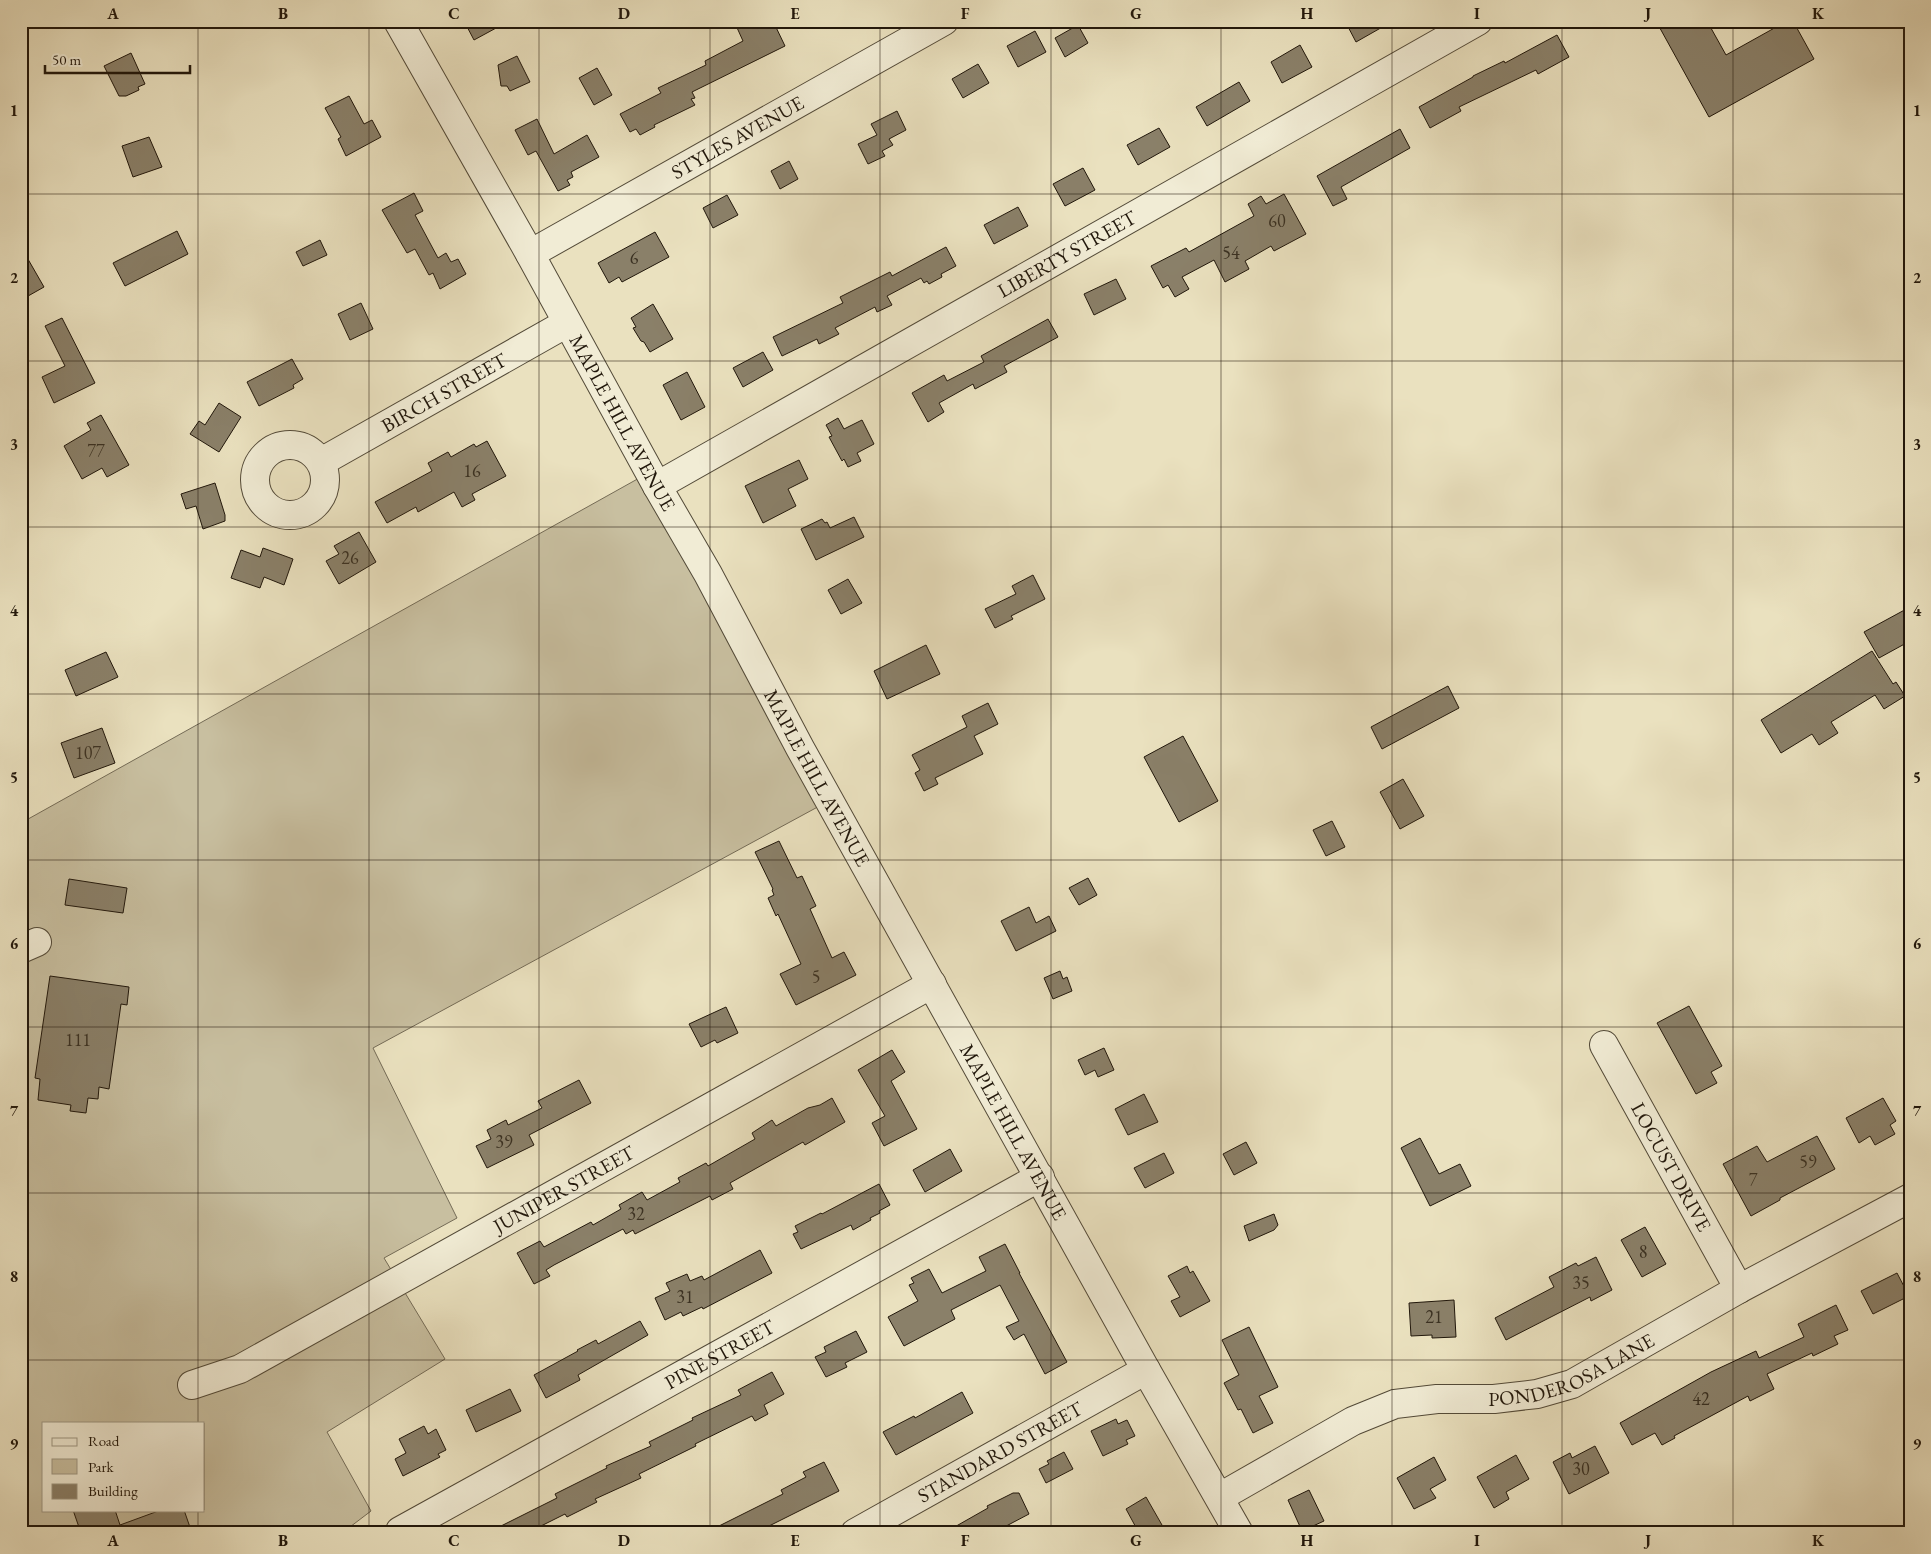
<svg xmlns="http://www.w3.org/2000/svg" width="1931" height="1554" viewBox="0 0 1931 1554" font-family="'EB Garamond',serif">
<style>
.green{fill:#c8bfa0;stroke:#746b56;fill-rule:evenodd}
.building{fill:#8a8069;stroke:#21170b}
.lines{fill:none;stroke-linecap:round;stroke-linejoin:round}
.minor-casing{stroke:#534a38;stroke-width:30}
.minor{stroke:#f1ecd5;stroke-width:28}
.grid{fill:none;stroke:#21170b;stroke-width:1;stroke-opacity:0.55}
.labels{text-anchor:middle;stroke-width:4;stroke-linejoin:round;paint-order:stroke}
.number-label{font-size:18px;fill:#3b3122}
.street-label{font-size:20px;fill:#21170b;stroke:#f1ecd5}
.neatline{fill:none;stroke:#21170b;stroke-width:2}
.grid-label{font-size:16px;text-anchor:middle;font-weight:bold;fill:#21170b}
</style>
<rect width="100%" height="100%" fill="#eae1bf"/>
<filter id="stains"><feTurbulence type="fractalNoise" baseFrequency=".004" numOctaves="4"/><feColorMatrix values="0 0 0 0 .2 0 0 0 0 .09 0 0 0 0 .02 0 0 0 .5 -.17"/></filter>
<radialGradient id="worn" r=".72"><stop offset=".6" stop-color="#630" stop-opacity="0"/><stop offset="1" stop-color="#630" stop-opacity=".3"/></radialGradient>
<path class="green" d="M650,472L825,803L373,1048L457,1218L384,1258L445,1359L327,1432L371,1511L342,1533H21V823ZM44,1423H204V1510H44Z"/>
<path class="building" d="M464,21H509L474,40Z
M734,21H773L785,46L692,92L695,98L691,99L695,105L654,125L655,127L640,135L636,129L630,132L620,114L661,93L658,88L706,65L705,61L743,41Z
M1345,21H1393L1356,42Z
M1656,21H1707L1726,55L1787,21H1793L1814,59L1709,117Z
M1078,25L1088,43L1065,57L1055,38Z
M1035,31L1046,52L1018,67L1007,46Z
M1557,35L1569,57L1538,74L1536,70L1459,107L1461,111L1430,128L1419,107L1473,77V76L1504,61L1505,63Z
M1300,45L1312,67L1282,83L1271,62Z
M131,53L145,84L138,87L139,90L126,96H119L104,66Z
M517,56L530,82L510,91L507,86H501L498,65Z
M978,64L989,83L963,98L952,79Z
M597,68L612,95L594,105L579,78Z
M1239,82L1250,101L1207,126L1196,107Z
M349,96L364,124L372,120L381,137L346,156L338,139L341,137L325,108Z
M897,111L906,130L889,139L893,145L882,151L885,156L868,164L858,144L877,135L871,124Z
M537,119L554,154L587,135L599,157L571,172L573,177L567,180L570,185L558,191L536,151L528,155L515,130Z
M1159,128L1170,147L1138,165L1127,145Z
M1400,129L1410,148L1341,187L1347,199L1333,206L1317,176Z
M149,137L162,167L133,177L122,146Z
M789,161L798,179L780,189L771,171Z
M1083,168L1095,190L1065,206L1053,184Z
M414,193L423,211L415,215L438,258L446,253L451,262L458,259L466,274L440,289L433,273L429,275L415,249L407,253L382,210Z
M1284,194L1306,234L1274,251L1271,246L1245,261L1249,269L1225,282L1214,260L1182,277L1189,289L1175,297L1168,285L1163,288L1151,266L1186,248L1189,252L1254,216L1248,204L1261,196L1266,204Z
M727,195L738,215L713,228L703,208Z
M1018,207L1028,226L994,244L984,225Z
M177,231L188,254L125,286L113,263Z
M655,232L669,257L622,282L619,277L609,283L598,263Z
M320,240L327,255L303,266L296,252Z
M21,247L44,287L21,300Z
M946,247L956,266L941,274L942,277L929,284L927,281L924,283L921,278L887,296L892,305L877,312L875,307L835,328L839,334L819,344L817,339L782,356L773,337L843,303L840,297L890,272L892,276Z
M1116,279L1126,299L1094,315L1084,294Z
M361,303L373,329L350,340L338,314Z
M653,304L673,339L650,352L644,342L641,341L633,328L636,327L631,318Z
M62,318L95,383L54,403L42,377L65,366L45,326Z
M1048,319L1058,337L1004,366L1007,372L975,389L973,384L939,403L944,412L928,422L912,393L944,375L947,381L984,362L981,356Z
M763,352L773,370L743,387L733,368Z
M292,359L303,379L293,385L294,388L259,406L247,382Z
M687,372L705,407L681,420L663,385Z
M219,403L241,417L219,452L190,434L199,421L205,425Z
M101,415L129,465L107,477L102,468L82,479L64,446L91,430L87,423Z
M838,418L844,429L862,420L874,444L857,453L861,461L848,467L844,459L842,461L829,437L832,436L826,425Z
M487,441L506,476L472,494L475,500L462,507L454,492L418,512L416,507L387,523L375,502L432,471L428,463L448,452L451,457L474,444L476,447Z
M799,460L808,479L788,489L796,506L763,523L745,486Z
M215,483L225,515V521L203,529L196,506L186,509L181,494Z
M854,517L864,537L816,560L801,529L822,519L825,523L827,522L830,528Z
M359,532L376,562L339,584L326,561L339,554L334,546Z
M263,548L293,559L284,585L264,577L260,588L231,578L241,550L260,557Z
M1033,575L1045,599L1011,616L1013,619L995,628L985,609L1016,594L1012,586Z
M848,579L862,603L841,614L828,590Z
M1910,607V641L1879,658L1864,632Z
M926,645L940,674L887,699L874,671Z
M1872,651L1893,684L1896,682L1905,696L1884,709L1875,695L1831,722L1838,733L1819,745L1812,734L1781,753L1761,720Z
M106,652L118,677L76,696L65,670Z
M1448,686L1459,708L1382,749L1371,727Z
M988,703L998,724L974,736L983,754L935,778L938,784L924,791L915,773L920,770L912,755L967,727L962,716Z
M102,728L115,763L74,778L61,743Z
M1183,736L1218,801L1179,822L1144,757Z
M1403,779L1424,816L1400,829L1380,792Z
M1332,821L1345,847L1326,856L1313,830Z
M779,841L797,878L802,876L816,906L810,909L832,958L844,952L856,975L796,1005L780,974L801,964L778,914L776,916L768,898L774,895L772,890L773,889L755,852Z
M1088,878L1097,895L1079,905L1069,888Z
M69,879L127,888L123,913L65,905Z
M1029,907L1036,923L1049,916L1056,931L1016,951L1001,921Z
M1060,971L1063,979L1067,977L1072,991L1053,999L1044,978Z
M50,976L129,987L127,1005L121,1004L109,1089L99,1087L98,1099L88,1098L86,1113L70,1111L71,1105L38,1100L40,1079L35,1078Z
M1689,1006L1722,1066L1711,1072L1717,1083L1696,1094L1657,1023Z
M726,1007L738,1033L717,1043L715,1040L701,1047L689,1024Z
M1104,1048L1114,1070L1098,1077L1095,1070L1085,1075L1078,1060Z
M892,1050L905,1072L891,1081L917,1129L884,1146L872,1123L885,1116L858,1070Z
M579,1080L591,1103L529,1135L534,1145L487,1168L476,1146L491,1139L487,1130L506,1120L508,1125L542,1108L538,1101Z
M1144,1094L1158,1122L1128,1135L1115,1109Z
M832,1098L845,1122L805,1145L803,1142L730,1183L733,1189L712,1200L710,1196L635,1234L633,1230L626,1234L623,1229L554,1265L546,1270L550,1276L534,1284L517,1253L540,1241L544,1247L591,1222L593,1225L621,1209L619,1205L642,1192L647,1200L680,1182L678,1178L706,1163L708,1166L755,1139L752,1133L772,1120L776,1126L808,1108L820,1105Z
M1883,1098L1896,1121L1890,1125L1895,1134L1875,1145L1870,1136L1859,1143L1846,1118Z
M1817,1136L1835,1169L1780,1198V1200L1751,1216L1723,1164L1757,1146L1767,1162Z
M1420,1138L1439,1174L1460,1164L1471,1186L1430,1206L1401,1148Z
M1246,1142L1257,1163L1234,1175L1223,1154Z
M950,1149L962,1171L925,1192L913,1170Z
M1164,1153L1174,1173L1145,1188L1134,1168Z
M879,1184L890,1205L879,1211L880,1213L870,1218L871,1220L853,1230L851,1225L801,1249L793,1234L798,1232L795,1226L821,1213L822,1214Z
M1274,1214L1278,1225L1274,1230L1249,1241L1244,1226Z
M1645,1227L1666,1264L1642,1277L1621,1240Z
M1005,1244L1020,1273H1019L1067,1362L1045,1374L1024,1334L1014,1340L1006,1327L1019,1321L1000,1285L951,1310L955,1319L904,1346L888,1317L918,1301L909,1285L914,1283L911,1278L929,1269L942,1293L986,1271L979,1257Z
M760,1250L772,1273L703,1309L702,1307L683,1316L681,1312L665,1320L655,1298L670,1291L666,1283L687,1274L690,1281L702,1276L704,1280Z
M1596,1257L1612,1290L1591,1301L1590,1297L1506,1340L1495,1318L1554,1287L1549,1277L1576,1263L1578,1266Z
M1187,1266L1190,1273L1193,1271L1210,1301L1180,1317L1171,1301L1180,1297L1168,1276Z
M1897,1273L1909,1296L1873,1314L1861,1291Z
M1454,1300L1456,1337L1432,1338V1335L1411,1336L1409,1303Z
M1836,1305L1848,1330L1834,1336L1838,1344L1813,1356L1812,1353L1767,1374L1774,1389L1750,1401L1748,1396L1674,1436L1675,1438L1662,1445L1655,1433L1632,1445L1620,1423L1711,1372L1756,1351L1759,1358L1804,1337L1798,1324Z
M640,1321L648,1335L578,1375L580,1380L546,1398L534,1375L578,1351L577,1350L596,1340L598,1344Z
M1249,1327L1278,1387L1259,1396L1273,1423L1253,1433L1241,1409L1238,1410L1224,1383L1239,1375L1222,1340Z
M856,1331L867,1352L845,1363L847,1367L826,1377L815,1357L826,1352L824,1347Z
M772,1372L784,1394L764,1405L768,1414L755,1421L752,1416L695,1444L696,1446L639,1474L641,1478L595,1499L597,1502L567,1517L565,1514L527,1533H487L557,1498L555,1494L607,1468L606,1466L651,1446L649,1442L693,1420L692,1418L741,1395L738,1390Z
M510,1389L521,1411L476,1432L466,1410Z
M962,1392L973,1413L896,1455L883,1432L914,1416L915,1418Z
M1116,1419L1118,1424L1127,1420L1135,1436L1126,1440L1128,1444L1103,1456L1091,1431Z
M424,1426L428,1434L436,1429L446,1450L438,1454L440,1457L403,1476L395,1459L406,1453L399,1439Z
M1595,1446L1609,1473L1569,1494L1553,1462L1570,1453L1572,1458Z
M1064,1452L1073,1469L1046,1483L1039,1469L1049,1464L1047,1461Z
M1516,1455L1529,1479L1506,1492L1509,1499L1494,1508L1477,1477Z
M1434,1457L1446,1480L1430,1489L1436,1498L1414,1509L1397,1478Z
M824,1462L839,1491L769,1526L770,1528L761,1533H705L783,1494L781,1490L806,1477L803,1472Z
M1309,1490L1324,1521L1302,1531L1288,1500Z
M1013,1493H1019L1029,1514L993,1533H944L988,1508L987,1506Z
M1146,1497L1162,1525L1148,1533H1139L1126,1509Z
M73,1510H115L120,1525L161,1510H184L192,1533H81Z"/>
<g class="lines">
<defs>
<g id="minor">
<path id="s1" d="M398,21L530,254L657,486L708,574L800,748L1146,1370L1239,1533"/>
<path id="s2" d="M530,254L944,21"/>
<circle cx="290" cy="480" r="35"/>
<path id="s3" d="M321,462L567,323"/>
<path id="s4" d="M657,486L1478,21"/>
<path d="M21,949L37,942"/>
<path id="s5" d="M1604,1045L1739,1289"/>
<path id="s6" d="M192,1385L240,1369L932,984"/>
<path id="s7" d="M1220,1497L1353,1421L1395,1404L1437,1399H1494L1537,1394L1572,1384L1739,1289L1910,1198"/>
<path id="s8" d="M400,1531L1040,1177"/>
<path id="s9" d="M855,1533L1146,1370"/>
</g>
</defs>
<use href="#minor" class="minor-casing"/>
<use href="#minor" class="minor"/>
</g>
<path class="grid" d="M198,21V1423M369,21V1533M539,21V1533M710,21V1533M880,21V1533M1051,21V1533M1221,21V1533M1392,21V1533M1562,21V1533M1733,21V1533M21,194H1910M21,361H1910M21,527H1910M21,694H1910M21,860H1910M21,1027H1910M21,1193H1910M21,1360H1910M198,1510V1533"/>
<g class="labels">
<g class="number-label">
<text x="1277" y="227">60</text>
<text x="1231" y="259">54</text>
<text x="634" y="264">6</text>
<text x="96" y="457">77</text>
<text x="472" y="477">16</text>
<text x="350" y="564">26</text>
<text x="88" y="759">107</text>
<text x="816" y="983">5</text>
<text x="78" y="1046">111</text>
<text x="504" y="1148">39</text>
<text x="1808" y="1168">59</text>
<text x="1753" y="1186">7</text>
<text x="636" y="1220">32</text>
<text x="1643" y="1258">8</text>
<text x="1581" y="1289">35</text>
<text x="685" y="1303">31</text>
<text x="1434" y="1323">21</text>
<text x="1701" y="1405">42</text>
<text x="1581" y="1475">30</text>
</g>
<g class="street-label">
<text dy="7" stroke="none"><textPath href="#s2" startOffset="238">STYLES AVENUE</textPath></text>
<text dy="7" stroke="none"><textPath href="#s4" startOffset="471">LIBERTY STREET</textPath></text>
<text dy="7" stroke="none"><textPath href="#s3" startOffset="141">BIRCH STREET</textPath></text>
<text dy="7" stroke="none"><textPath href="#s1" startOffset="460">MAPLE HILL AVENUE</textPath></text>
<text dy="7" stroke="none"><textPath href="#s1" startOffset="865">MAPLE HILL AVENUE</textPath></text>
<text dy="7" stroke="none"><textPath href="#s1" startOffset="1270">MAPLE HILL AVENUE</textPath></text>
<text dy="7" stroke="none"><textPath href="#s5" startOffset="139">LOCUST DRIVE</textPath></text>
<text dy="7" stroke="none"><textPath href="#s6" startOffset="421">JUNIPER STREET</textPath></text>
<text dy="7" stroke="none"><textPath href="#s8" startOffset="365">PINE STREET</textPath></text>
<text dy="7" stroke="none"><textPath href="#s7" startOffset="381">PONDEROSA LANE</textPath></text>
<text dy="7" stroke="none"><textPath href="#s9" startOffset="166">STANDARD STREET</textPath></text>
</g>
</g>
<rect width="1931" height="1554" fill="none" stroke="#eae1bf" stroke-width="55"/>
<rect x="42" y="1422" width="162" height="90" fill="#f1ecd5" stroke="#9e9784"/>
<rect x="52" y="1438" width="25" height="8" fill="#f1ecd5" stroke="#9e9784"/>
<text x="88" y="1446" font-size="15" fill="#21170b">Road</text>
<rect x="52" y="1459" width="25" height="15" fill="#c8bfa0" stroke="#9e9784"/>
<text x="88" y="1472" font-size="15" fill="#21170b">Park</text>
<rect x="52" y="1484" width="25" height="15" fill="#8a8069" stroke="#9e9784"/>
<text x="88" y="1496" font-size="15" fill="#21170b">Building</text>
<path d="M45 65v8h145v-8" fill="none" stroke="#21170b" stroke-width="2.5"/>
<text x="52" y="65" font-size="15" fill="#21170b" stroke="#f1ecd5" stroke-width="4" paint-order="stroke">50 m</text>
<rect x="28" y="28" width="1876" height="1498" class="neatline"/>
<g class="grid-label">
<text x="113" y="19">A</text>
<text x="283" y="19">B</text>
<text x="454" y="19">C</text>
<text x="624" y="19">D</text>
<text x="795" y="19">E</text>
<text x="965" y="19">F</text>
<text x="1136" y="19">G</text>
<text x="1307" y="19">H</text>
<text x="1477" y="19">I</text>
<text x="1648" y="19">J</text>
<text x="1818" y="19">K</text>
<text x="14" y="116">1</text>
<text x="1917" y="116">1</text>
<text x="14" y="283">2</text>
<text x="1917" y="283">2</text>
<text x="14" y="450">3</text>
<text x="1917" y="450">3</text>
<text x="14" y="616">4</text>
<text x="1917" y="616">4</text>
<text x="14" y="783">5</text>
<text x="1917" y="783">5</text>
<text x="14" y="949">6</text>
<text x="1917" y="949">6</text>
<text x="14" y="1116">7</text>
<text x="1917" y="1116">7</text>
<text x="14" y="1282">8</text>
<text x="1917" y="1282">8</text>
<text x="14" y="1449">9</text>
<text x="1917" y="1449">9</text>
<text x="113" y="1546">A</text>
<text x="283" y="1546">B</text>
<text x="454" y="1546">C</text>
<text x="624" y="1546">D</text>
<text x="795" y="1546">E</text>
<text x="965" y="1546">F</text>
<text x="1136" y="1546">G</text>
<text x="1307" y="1546">H</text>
<text x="1477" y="1546">I</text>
<text x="1648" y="1546">J</text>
<text x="1818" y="1546">K</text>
</g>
<rect width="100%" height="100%" filter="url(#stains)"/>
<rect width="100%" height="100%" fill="url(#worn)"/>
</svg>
